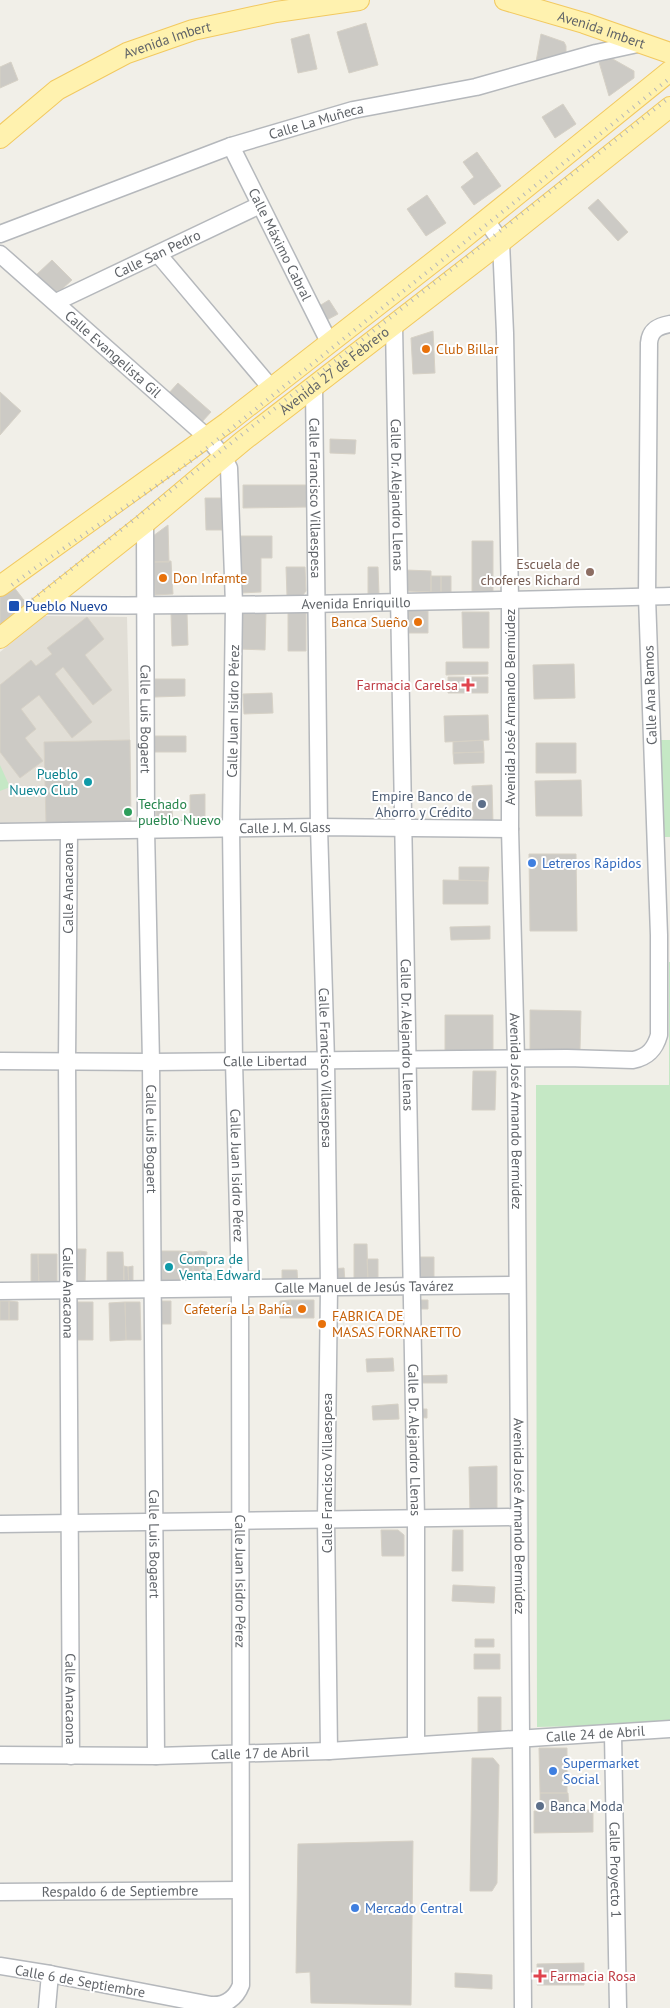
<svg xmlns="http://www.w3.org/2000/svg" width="670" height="2008" viewBox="0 0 670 2008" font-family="'PT Sans',sans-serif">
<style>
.education{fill:#e1ded6}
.green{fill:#c5e8c5}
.building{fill:#cccac5;stroke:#d6d1c6}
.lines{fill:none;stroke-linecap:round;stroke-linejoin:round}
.minor-casing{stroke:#b5b8bc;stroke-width:19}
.major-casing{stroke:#f2c960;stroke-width:22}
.minor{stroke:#fff;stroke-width:16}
.major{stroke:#fff2af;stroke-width:20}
.rail{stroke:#b6b7b8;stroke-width:4;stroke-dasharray:1 6;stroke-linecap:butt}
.food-dot{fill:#e8710a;stroke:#fff;stroke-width:2}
.education-dot{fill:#8d6e63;stroke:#fff;stroke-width:2}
.transit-dot{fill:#1a4fb4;stroke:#fff;stroke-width:2}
.health-dot{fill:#e0444e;stroke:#fff;stroke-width:2}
.culture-dot{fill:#0f9aa8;stroke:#fff;stroke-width:2}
.service-dot{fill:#5c6f8a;stroke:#fff;stroke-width:2}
.leisure-dot{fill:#2e9e5b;stroke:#fff;stroke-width:2}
.shop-dot{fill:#3f7fe0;stroke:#fff;stroke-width:2}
.labels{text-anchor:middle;stroke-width:4;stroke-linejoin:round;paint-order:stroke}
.street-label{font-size:14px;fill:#5f6368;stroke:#fff}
.food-label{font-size:14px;fill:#c56008;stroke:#fff;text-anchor:start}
.education-label{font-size:14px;fill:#785e54;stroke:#fff;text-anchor:end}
.transit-label{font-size:14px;fill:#164399;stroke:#fff;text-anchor:start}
.health-label{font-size:14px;fill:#be3a42;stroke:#fff;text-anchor:end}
.culture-label{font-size:14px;fill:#0d838f;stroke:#fff;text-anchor:end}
.service-label{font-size:14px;fill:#4e5e75;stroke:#fff;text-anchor:end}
.leisure-label{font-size:14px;fill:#27864d;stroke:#fff;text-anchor:start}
.shop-label{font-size:14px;fill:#366cbe;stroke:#fff;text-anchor:start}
</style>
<rect width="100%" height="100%" fill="#f1efe8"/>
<path class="education" d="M45,616L127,617L130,740L44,742L46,824L0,823V652Z"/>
<path class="green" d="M660,740H670V837H660Z
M0,765L10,787L0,791Z
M669,962H670V1724L537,1727L536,1085H669Z"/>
<path class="building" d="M366,23L378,65L349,73L337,32Z
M309,34L317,69L298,73L291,39Z
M541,34L564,42L566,46V56L536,62Z
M611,58L634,71V78L609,96L599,62Z
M11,62L18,80L0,88V67Z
M563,104L576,124L555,138L542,117Z
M477,152L501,186L474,205L461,187L474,177L463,162Z
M427,195L446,223L426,236L407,209Z
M598,199L628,232L618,241L588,208Z
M52,260L72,280L62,289L55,292L50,290L36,275Z
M329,300L338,314L325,321L316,308Z
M433,331L435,373L413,374L411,338Z
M178,383L211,412L201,423L168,394Z
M0,392L21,411L0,435Z
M330,439L356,440L355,454L330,453Z
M243,485H308V507L243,508Z
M205,498H222V530H206Z
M168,525L169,562H154L153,536Z
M239,536H272V558H261V592L240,593Z
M472,541H493V592L472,593Z
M171,561L173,594L155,595L154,562Z
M286,567H305L306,591L303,595L287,596Z
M368,567H378L379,594H368Z
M406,570L431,571V592L406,591Z
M431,576H441V592H431Z
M441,576H451V592H441Z
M10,582L30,608L0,631V589Z
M408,610L428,611V633H408Z
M245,611H266L265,650L239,649L240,616Z
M288,612L306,613V651H288Z
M462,612H489V648H463Z
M171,613H187L188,645L172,646Z
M87,617L104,639L85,655L112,690L93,705L63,667L55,674L92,722L72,738L39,695L21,709L36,729L25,738L43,761L20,778L0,752V685L31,660L36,666L52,654L47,648Z
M446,662H488V674L446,675Z
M574,664L575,698L534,699L533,665Z
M448,677H488V693H448Z
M154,679H185V696L154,697Z
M272,693L273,713L244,714L243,694Z
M488,715L489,740L445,742L444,716Z
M153,736H186V752H153Z
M130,740L131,822L46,824L44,742Z
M483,740L484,752L453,753V742Z
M536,743H576V773H536Z
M484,752V763L454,764L453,753Z
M581,780L582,816H536L535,781Z
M492,785L493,823H473L472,786Z
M205,794V821L190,822V795Z
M156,810H172L173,822L156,823Z
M529,854H576L577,931H530Z
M459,867H489L488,881L459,880Z
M443,880L488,881V904H443Z
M490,926V939L451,940L450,927Z
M530,1010L581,1011L580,1050L530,1049Z
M445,1015H493V1053H445Z
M473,1071H496L495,1110H472Z
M354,1244H367L368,1283H354Z
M77,1249H86L85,1285L77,1286Z
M157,1251H180V1287L158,1283Z
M180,1251L193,1252V1287H180Z
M200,1251L207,1252L206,1284H200Z
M200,1251V1284L193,1283V1252Z
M107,1252H123L124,1287H107Z
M31,1254H38L39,1288H31Z
M38,1254H57V1288H39Z
M415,1257H434V1281H416Z
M367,1259H378V1283H368Z
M124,1266L128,1267L129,1287H124Z
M133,1266V1287H129L128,1267Z
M344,1268L345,1282L331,1283L330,1269Z
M282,1270H297L298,1285H282Z
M241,1271H258V1285L241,1284Z
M290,1300H314V1318H290Z
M290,1300V1318H280V1301Z
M418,1300H428V1309H413Z
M0,1301H9V1320H0Z
M9,1301L18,1302V1320H9Z
M156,1301H171V1324H156Z
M72,1302H93V1340H72Z
M125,1302H140L141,1340H126Z
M125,1302L126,1340L110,1341L109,1303Z
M393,1358L394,1371L367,1372L366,1359Z
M447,1375V1383H415V1376Z
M398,1404L399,1419L373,1420L372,1406Z
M415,1409H427V1418L415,1417Z
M497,1466V1514H470L469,1467Z
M381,1530H398L404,1535V1556H382Z
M453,1530H463V1571H452Z
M453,1585L495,1587L494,1603L452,1601Z
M475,1639H494V1647H475Z
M474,1654H500V1669H474Z
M478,1697H501V1735L478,1734Z
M539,1748H567V1793H540Z
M472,1758H493L499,1765L497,1883L492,1891H470Z
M540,1793H568L569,1810L540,1811Z
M593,1810V1832L534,1833V1811Z
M413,1841L411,2005L311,2003L310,1972L296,1973L298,1844Z
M584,1963V1985H537V1964Z
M455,1973L492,1975V1989L455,1987Z"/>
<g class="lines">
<defs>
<g id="minor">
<path id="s1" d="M231,146L329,342"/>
<path id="s2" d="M486,220L501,242L505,333L510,600V829L516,1059L523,2008"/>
<path id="s3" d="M0,234L231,146L353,110L476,87L596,53L642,43"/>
<path id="s4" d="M0,254L208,438L224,458L229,468L234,604L231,828L234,1061L240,1288L241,1985C236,1998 225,2006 211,2005L50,1974L0,1966"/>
<path d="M158,254L271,388"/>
<path id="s5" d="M56,302L260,205"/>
<path id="s6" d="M394,325L416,1519V1744"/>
<path id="s7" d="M314,386L319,827L326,1061L329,1288L326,1520L329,1751"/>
<path id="s8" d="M145,523L146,829L151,1062L156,1756"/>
<path id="s9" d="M42,605C252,607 461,601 670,596"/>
<path id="s10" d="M69,831L67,1060L71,1756"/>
<path id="s11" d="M0,832L319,827L510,829"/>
<path id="s12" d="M0,1061L151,1062L567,1058L633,1060C648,1057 655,1049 659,1035V935L647,597L649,343C650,330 658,326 670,324"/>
<path id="s13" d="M0,1291L517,1285"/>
<path d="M0,1524L518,1517"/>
<path id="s14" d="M613,1734L618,2008"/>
<path id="s15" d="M0,1755L156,1756L329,1751L670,1729"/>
<path id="s16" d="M0,1892L240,1890"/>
<path d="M47,2008L50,1974"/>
</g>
<g id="major">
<path id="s17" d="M505,0L584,23L670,53"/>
<path id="s18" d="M0,138L57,90L127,53L193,30L276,12L359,0"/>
<path d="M0,586L228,422L455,245L670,71"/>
<path id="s19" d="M0,638L145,523L243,441L501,242L670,107"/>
</g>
</defs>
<use href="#minor" class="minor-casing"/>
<use href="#major" class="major-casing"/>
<use href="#minor" class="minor"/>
<use href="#major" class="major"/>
<path class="rail" d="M12,585C71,541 133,504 192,460L670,78
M27,604L670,97"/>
</g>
<g class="food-dot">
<circle cx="426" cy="349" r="5"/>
<circle cx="163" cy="578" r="5"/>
<circle cx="418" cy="622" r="5"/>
<circle cx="302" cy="1309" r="5"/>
<circle cx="322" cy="1324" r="5"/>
</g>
<circle class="education-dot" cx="590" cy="572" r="5"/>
<rect class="transit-dot" x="8" y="600" width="12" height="12" rx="2.5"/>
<g class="health-dot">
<path d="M465.5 677.5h5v5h5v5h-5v5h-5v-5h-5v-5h5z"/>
<path d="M537.5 1968.5h5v5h5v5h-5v5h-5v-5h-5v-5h5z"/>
</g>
<g class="culture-dot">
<circle cx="88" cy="782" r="5"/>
<circle cx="169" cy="1267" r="5"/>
</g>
<g class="service-dot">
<circle cx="482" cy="804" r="5"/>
<circle cx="540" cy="1806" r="5"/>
</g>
<circle class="leisure-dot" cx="128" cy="812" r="5"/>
<g class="shop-dot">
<circle cx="532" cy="863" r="5"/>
<circle cx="553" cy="1771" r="5"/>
<circle cx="355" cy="1908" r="5"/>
</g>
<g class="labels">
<g class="street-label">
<text dy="5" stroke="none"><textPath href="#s17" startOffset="101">Avenida Imbert</textPath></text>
<text dy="5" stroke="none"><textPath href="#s18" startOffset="196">Avenida Imbert</textPath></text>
<text dy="5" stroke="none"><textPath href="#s3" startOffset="336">Calle La Muñeca</textPath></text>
<text dy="5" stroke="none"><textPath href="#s1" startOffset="110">Calle Máximo Cabral</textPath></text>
<text dy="5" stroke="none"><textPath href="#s5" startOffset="112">Calle San Pedro</textPath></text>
<text dy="5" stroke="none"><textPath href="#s4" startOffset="151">Calle Evangelista Gil</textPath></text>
<text dy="5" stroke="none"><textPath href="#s19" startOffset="428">Avenida 27 de Febrero</textPath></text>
<text dy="5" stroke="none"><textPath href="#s6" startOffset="170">Calle Dr. Alejandro Llenas</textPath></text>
<text dy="5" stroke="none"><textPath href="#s7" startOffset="112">Calle Francisco Villaespesa</textPath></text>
<text dy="5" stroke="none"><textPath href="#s9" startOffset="314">Avenida Enriquillo</textPath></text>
<text transform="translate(650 695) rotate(-92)" y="5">Calle Ana Ramos</text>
<text transform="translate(510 707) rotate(-90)" y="5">Avenida José Armando Bermúdez</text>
<text transform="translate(233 711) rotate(-89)" y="5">Calle Juan Isidro Pérez</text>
<text dy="5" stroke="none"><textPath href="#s8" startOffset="196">Calle Luis Bogaert</textPath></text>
<text dy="5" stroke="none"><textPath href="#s11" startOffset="285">Calle J. M. Glass</textPath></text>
<text transform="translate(68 888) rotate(-90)" y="5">Calle Anacaona</text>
<text dy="5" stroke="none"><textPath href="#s6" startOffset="710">Calle Dr. Alejandro Llenas</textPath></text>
<text dy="5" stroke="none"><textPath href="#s12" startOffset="265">Calle Libertad</textPath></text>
<text dy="5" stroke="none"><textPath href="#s7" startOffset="682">Calle Francisco Villaespesa</textPath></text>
<text dy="5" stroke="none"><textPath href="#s2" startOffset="896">Avenida José Armando Bermúdez</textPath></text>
<text dy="5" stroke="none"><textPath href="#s8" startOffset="616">Calle Luis Bogaert</textPath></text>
<text dy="5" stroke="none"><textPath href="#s4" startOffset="1022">Calle Juan Isidro Pérez</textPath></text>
<text dy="5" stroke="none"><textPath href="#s13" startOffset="364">Calle Manuel de Jesús Tavárez</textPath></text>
<text dy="5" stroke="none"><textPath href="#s10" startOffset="462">Calle Anacaona</textPath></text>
<text dy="5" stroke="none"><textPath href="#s6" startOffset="1115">Calle Dr. Alejandro Llenas</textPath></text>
<text transform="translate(327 1473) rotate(-90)" y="5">Calle Francisco Villaespesa</text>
<text dy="5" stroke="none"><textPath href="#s2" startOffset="1301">Avenida José Armando Bermúdez</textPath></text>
<text dy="5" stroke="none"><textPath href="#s8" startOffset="1021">Calle Luis Bogaert</textPath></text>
<text dy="5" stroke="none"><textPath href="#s4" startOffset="1428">Calle Juan Isidro Pérez</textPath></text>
<text dy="5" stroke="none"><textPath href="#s10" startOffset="868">Calle Anacaona</textPath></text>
<text dy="5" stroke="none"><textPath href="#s15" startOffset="596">Calle 24 de Abril</textPath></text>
<text dy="5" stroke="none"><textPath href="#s15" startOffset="260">Calle 17 de Abril</textPath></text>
<text dy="5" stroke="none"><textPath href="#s14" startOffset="136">Calle Proyecto 1</textPath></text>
<text dy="5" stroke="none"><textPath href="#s16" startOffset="120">Respaldo 6 de Septiembre</textPath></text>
<text transform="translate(80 1981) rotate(10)" y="5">Calle 6 de Septiembre</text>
</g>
<g class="food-label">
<text x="436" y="354">Club Billar</text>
<text x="173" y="583">Don Infamte</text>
<text x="408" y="627" text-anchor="end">Banca Sueño</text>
<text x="292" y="1314" text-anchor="end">Cafetería La Bahía</text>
<text x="332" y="1321">FABRICA DE<tspan x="332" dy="16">MASAS FORNARETTO</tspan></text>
</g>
<g class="education-label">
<text x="580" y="569">Escuela de<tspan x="580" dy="16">choferes Richard</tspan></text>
</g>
<g class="transit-label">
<text x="25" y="611">Pueblo Nuevo</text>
</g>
<g class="health-label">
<text x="458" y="690">Farmacia Carelsa</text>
<text x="550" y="1981" text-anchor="start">Farmacia Rosa</text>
</g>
<g class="culture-label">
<text x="78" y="779">Pueblo<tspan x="78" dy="16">Nuevo Club</tspan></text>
<text x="179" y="1264" text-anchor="start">Compra de<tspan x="179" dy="16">Venta Edward</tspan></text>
</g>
<g class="service-label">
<text x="472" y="801">Empire Banco de<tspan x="472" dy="16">Ahorro y Crédito</tspan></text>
<text x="550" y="1811" text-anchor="start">Banca Moda</text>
</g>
<g class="leisure-label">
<text x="138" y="809">Techado<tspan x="138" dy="16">pueblo Nuevo</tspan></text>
</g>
<g class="shop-label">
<text x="542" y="868">Letreros Rápidos</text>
<text x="563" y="1768">Supermarket<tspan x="563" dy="16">Social</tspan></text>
<text x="365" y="1913">Mercado Central</text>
</g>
</g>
</svg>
